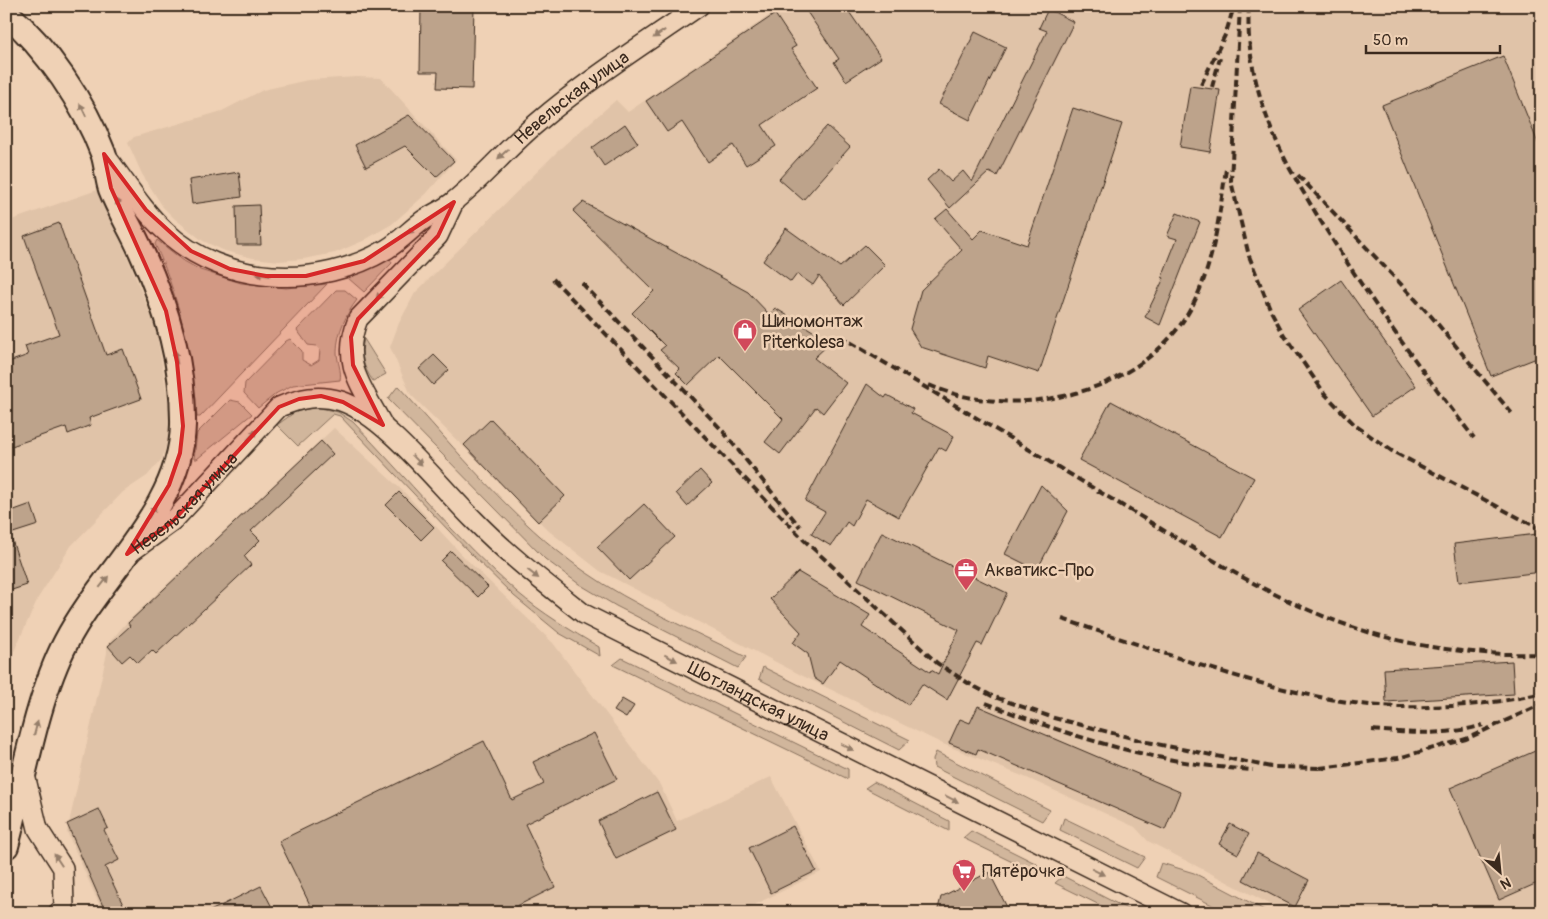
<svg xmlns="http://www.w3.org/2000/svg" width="1548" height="919" viewBox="0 0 1548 919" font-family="Pangolin,sans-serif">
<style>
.built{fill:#e0c3a8}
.green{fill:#d1b69c;stroke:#86705d}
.building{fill:#bda38b;stroke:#3b2a1e}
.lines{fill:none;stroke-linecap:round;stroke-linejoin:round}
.minor-casing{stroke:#3b2a1e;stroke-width:22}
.major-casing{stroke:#3b2a1e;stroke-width:28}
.minor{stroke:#efd1b5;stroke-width:19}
.major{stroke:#efd1b5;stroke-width:24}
.rail{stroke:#3b2a1e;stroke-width:4;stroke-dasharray:8 4;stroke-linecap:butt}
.oneway{fill:#957e6a}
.marked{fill:#d62828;fill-opacity:0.2;stroke:#d62828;stroke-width:4;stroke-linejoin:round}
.labels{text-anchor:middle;stroke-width:5;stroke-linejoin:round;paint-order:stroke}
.street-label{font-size:18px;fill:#3b2a1e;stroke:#efd1b5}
.poi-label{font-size:18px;fill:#3b2a1e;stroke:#efd1b5;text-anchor:start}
</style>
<rect width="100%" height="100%" fill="#efd1b5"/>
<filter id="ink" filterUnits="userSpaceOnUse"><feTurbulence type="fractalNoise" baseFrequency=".02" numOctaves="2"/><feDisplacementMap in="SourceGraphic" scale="10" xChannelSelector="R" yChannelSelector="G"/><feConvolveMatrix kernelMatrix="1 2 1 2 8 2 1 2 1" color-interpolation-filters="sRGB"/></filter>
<g filter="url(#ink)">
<path class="built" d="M783,6H1542V913H1287L1148,841L1135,827L1027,778L943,744L803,676L600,571L549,531L411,395L390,347L399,323L415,293L563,146L616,100L628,112Z
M357,77L381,78L456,160L426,194L392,224L363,241L335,253L303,259L279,261L253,258L225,251L203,241L175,219L163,207L142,174L128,143L134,137L222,111L263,90L308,80Z
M100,189L156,328L171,418L167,443L162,459L147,476L123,492L71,546L38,598L6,669V222Z
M334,428L405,493L465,558L553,643L660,785L677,821L771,777L821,872L738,913H103L67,832L107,653V645L127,622Z"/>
<path class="green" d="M157,240L184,261L200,270L241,283L286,288L327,284L200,417H197C192,356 180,299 155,244Z
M390,259L392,263L364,292L348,278Z
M336,290H345L357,300C346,314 337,333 337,352C337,361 342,371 340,380L293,385L277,393L258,408L244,393L245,383L286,341L290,339L302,351V360L311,365L319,360L320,350L316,346L308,345L297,330Z
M364,339L386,374L373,381C363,367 360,355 364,339Z
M398,386C457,450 513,521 584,571C634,606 692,630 746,657L738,668L616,606L579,584L545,559L388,399Z
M230,400L240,402L252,414L197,459H194L197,433Z
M316,407L338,412L353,422C407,478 457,540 517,592C542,613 570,630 599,647L600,656L559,633L514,596L468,551L340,416L333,414L298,446L277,425L295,412Z
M622,658L848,769V779L613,665Z
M763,667L910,740L899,750L759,679Z
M936,752L1050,810L1042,821L934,767L933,759Z
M874,782L949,821V831L865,788Z
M1064,818L1145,857L1137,868L1060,830Z
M971,831L1037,864L1039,875L963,838Z
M1161,863L1194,873L1270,913H1228L1156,877Z
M1063,876L1135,913H1116L1055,883Z"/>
<path class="building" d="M421,6H474L472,89L437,88L438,72H420Z
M803,6H845L881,58L846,81L834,62L839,59Z
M1048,9L1074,22L997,176L989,172L950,208L927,180L939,169L951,182L963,171L972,182L1047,31L1039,28Z
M775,14L796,46L791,49L817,88L762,125L776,146L746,165L733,145L708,162L682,122L667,132L646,101Z
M975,32L1006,47L970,120L939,104Z
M1503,56L1542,153V356L1491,376L1382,105Z
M1190,86L1220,90L1210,152L1180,147Z
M1073,108L1122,124L1039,373L988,356L985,368L921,347L910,329L921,290L962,250L935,219L947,209L973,239L982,230L1027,245Z
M409,115L454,161L436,177L405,146L366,167L355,145Z
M625,124L638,143L604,166L592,148Z
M827,126L850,147L803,200L779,179Z
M239,172L242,197L192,204L189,180Z
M583,202L748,292L769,314L775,308L831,342L814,358L846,383L823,413L816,407L780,454L765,442L783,419L719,355L688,385L676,373L680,369L660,350L665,346L632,313L654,291L573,211Z
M259,205L261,245H237L236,206Z
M1177,213L1200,222L1160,325L1145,317L1164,278L1162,277L1177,239L1167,236Z
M59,223L106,355L123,349L141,399L89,418L91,425L68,434L66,427L6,448V363L28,355L25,346L59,334L24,236Z
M786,228L840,267L865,245L885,265L844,305L819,276L813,285L797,274L791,282L763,261Z
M1341,280L1416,386L1372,416L1298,310Z
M434,355L449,370L433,385L419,369Z
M867,384L885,398L887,395L913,409L911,413L954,436L946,451L939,447L899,517L866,499L852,526L847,522L831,546L811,534L825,512L805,501Z
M1111,401L1254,478L1222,537L1079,460Z
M491,419L565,496L538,522L464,445Z
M321,441L333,454L251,531L260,540L244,556L251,565L156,654L152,650L138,663L130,655L122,662L108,646L130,626L128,623Z
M700,470L712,483L687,506L676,493Z
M1041,485L1068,511L1037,570L1005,554Z
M399,492L434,527L421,540L386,505Z
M31,504L38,525L10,534L27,585L6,592V513Z
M644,504L675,537L629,580L597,547Z
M882,532L1007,593L982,645L977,643L947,700L922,684L908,705L840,660L823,684L814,678L808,654L793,643L801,632L770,599L798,572L870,615L862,627L930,672L931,670L938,674L959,630L858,580Z
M1537,534L1541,572L1459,582L1454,544Z
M451,551L488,587L478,597L441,561Z
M1512,661L1514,694L1386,702L1384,669Z
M622,699L634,706L626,718L614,711Z
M978,706L1180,792L1165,830L978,749L976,754L949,743L960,719L970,723Z
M594,733L617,779L525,824L555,887L503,913H314L279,841L484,741L512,800L544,784L533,762Z
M1542,748V881L1499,900L1450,788Z
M657,792L676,830L616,859L598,821Z
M99,809L108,828L104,830L119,860L105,867L127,913H106L67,824Z
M1230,824L1249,834L1238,854L1219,844Z
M793,826L816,871L771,893L749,848Z
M1257,853L1309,880L1295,907L1243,880Z
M989,872L1010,913H937L941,897Z
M261,886L275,913H206Z"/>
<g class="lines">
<defs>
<g id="minor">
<path id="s1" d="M104,154C124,179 141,209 165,231C224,286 318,290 387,249C400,241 410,230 422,221C432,214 445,209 454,201C484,177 508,147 537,123C587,80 644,44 699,6"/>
<path d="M382,424C362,386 340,364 358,319L438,236L454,202"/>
<path id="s2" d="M132,551L172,522L279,407C301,398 318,394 341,401C386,416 439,486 474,520C508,555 546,584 584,614L1181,913"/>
<path d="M25,775L38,829L63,868L64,908L58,913"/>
</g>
<path id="major" d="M6,13C47,48 84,103 103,153C107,164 107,177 111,189C119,210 132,230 141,251C166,305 184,365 183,425C181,509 102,572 66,642C36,699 23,783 6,846"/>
</defs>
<use href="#minor" class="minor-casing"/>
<use href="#major" class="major-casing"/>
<use href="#minor" class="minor"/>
<use href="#major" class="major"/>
<path class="rail" d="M1240,6L1231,181L1249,256L1271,311L1284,335L1325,394L1356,426L1392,451L1542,530
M1249,6C1245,63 1264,119 1290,169C1343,263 1407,352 1474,438
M1201,85L1226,33L1234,6
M1212,87L1220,58
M1298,175L1431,316L1514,416
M553,279L804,540L937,663L968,683L992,696L1054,718L1147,742L1271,767L1326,768
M582,283L721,429L800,527
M840,336L1228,569C1333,629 1420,657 1542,654
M929,385C1014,422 1137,396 1187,315C1213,273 1219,217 1226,169
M1062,619C1157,650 1263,691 1361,704C1412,711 1492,706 1542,693
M986,703C1074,738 1158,764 1253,770
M1372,730C1409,733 1447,736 1483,725
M1320,768L1398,758L1466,739L1542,704"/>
</g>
<defs><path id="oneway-solid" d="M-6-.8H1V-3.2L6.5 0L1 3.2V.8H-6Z" transform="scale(1.25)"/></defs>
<g class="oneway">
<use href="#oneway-solid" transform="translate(659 34) rotate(146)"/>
<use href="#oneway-solid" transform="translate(83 110) rotate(-116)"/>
<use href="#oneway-solid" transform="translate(503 154) rotate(137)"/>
<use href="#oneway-solid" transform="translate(119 205) rotate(-116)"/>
<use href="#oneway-solid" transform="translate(413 229) rotate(139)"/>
<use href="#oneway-solid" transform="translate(263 275) rotate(-172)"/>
<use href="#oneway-solid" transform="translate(381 294) rotate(134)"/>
<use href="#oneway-solid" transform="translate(176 357) rotate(-101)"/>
<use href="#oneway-solid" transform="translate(252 435) rotate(-48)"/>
<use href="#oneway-solid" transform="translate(417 460) rotate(46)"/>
<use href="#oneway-solid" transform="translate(152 512) rotate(-59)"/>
<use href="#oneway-solid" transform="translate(533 574) rotate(38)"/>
<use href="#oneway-solid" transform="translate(104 582) rotate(-52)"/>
<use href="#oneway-solid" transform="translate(671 658) rotate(27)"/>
<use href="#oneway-solid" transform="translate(36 728) rotate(-75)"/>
<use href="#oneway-solid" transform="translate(847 747) rotate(27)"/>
<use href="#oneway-solid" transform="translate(952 799) rotate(27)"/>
<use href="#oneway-solid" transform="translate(58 860) rotate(-123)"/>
<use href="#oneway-solid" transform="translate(1098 872) rotate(26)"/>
</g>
</g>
<path class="marked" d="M104,154L146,210L191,251L230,269L266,276H306L364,261L454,202L438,236L358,319L351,337L353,365L383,425L343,402L321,396L299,399L279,407L172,522L127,554L169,485L180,453L183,426L177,362L166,311L111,188Z"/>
<defs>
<symbol id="shop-pin" viewBox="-11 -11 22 30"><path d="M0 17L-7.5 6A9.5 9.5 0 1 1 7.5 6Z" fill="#d1495b" stroke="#efd1b5"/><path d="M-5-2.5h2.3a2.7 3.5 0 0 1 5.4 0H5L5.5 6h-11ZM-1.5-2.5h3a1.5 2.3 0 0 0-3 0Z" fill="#fff"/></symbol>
<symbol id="office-pin" viewBox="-11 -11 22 30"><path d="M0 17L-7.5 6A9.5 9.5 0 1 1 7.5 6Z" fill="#d1495b" stroke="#efd1b5"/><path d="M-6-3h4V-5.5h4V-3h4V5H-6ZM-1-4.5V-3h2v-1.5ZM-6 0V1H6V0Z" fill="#fff"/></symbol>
<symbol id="supermarket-pin" viewBox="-11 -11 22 30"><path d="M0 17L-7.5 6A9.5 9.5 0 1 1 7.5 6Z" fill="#d1495b" stroke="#efd1b5"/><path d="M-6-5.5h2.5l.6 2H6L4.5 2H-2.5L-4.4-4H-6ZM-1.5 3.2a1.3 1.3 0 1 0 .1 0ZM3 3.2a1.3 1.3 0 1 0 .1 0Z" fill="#fff"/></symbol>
</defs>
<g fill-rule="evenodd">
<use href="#shop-pin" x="731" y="317" width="28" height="38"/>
<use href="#office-pin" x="952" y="556" width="28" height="38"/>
<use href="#supermarket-pin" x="950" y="857" width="28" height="38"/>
</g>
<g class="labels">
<g class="street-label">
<text dy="6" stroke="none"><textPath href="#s1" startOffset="576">Невельская улица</textPath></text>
<text dy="6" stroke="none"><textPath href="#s2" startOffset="71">Невельская улица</textPath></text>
<text dy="6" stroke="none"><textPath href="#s2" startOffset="790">Шотландская улица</textPath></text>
</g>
<g class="poi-label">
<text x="762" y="327">Шиномонтаж<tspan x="762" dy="21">Piterkolesa</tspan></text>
<text x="984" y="576">Акватикс-Про</text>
<text x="982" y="877">Пятёрочка</text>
</g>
</g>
<rect width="1548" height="919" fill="none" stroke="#efd1b5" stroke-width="25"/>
<rect x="12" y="12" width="1523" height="894" fill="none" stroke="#3b2a1e" stroke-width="2" filter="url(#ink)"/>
<g transform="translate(1500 872) rotate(153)" stroke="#efd1b5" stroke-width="4" paint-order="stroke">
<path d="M0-4L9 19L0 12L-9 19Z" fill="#3b2a1e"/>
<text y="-8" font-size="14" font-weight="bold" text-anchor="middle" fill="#3b2a1e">N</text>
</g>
<path d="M1366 45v8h134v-8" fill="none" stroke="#3b2a1e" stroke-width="2.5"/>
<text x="1373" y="45" font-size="15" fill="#3b2a1e" stroke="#efd1b5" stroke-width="4" paint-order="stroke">50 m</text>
</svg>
